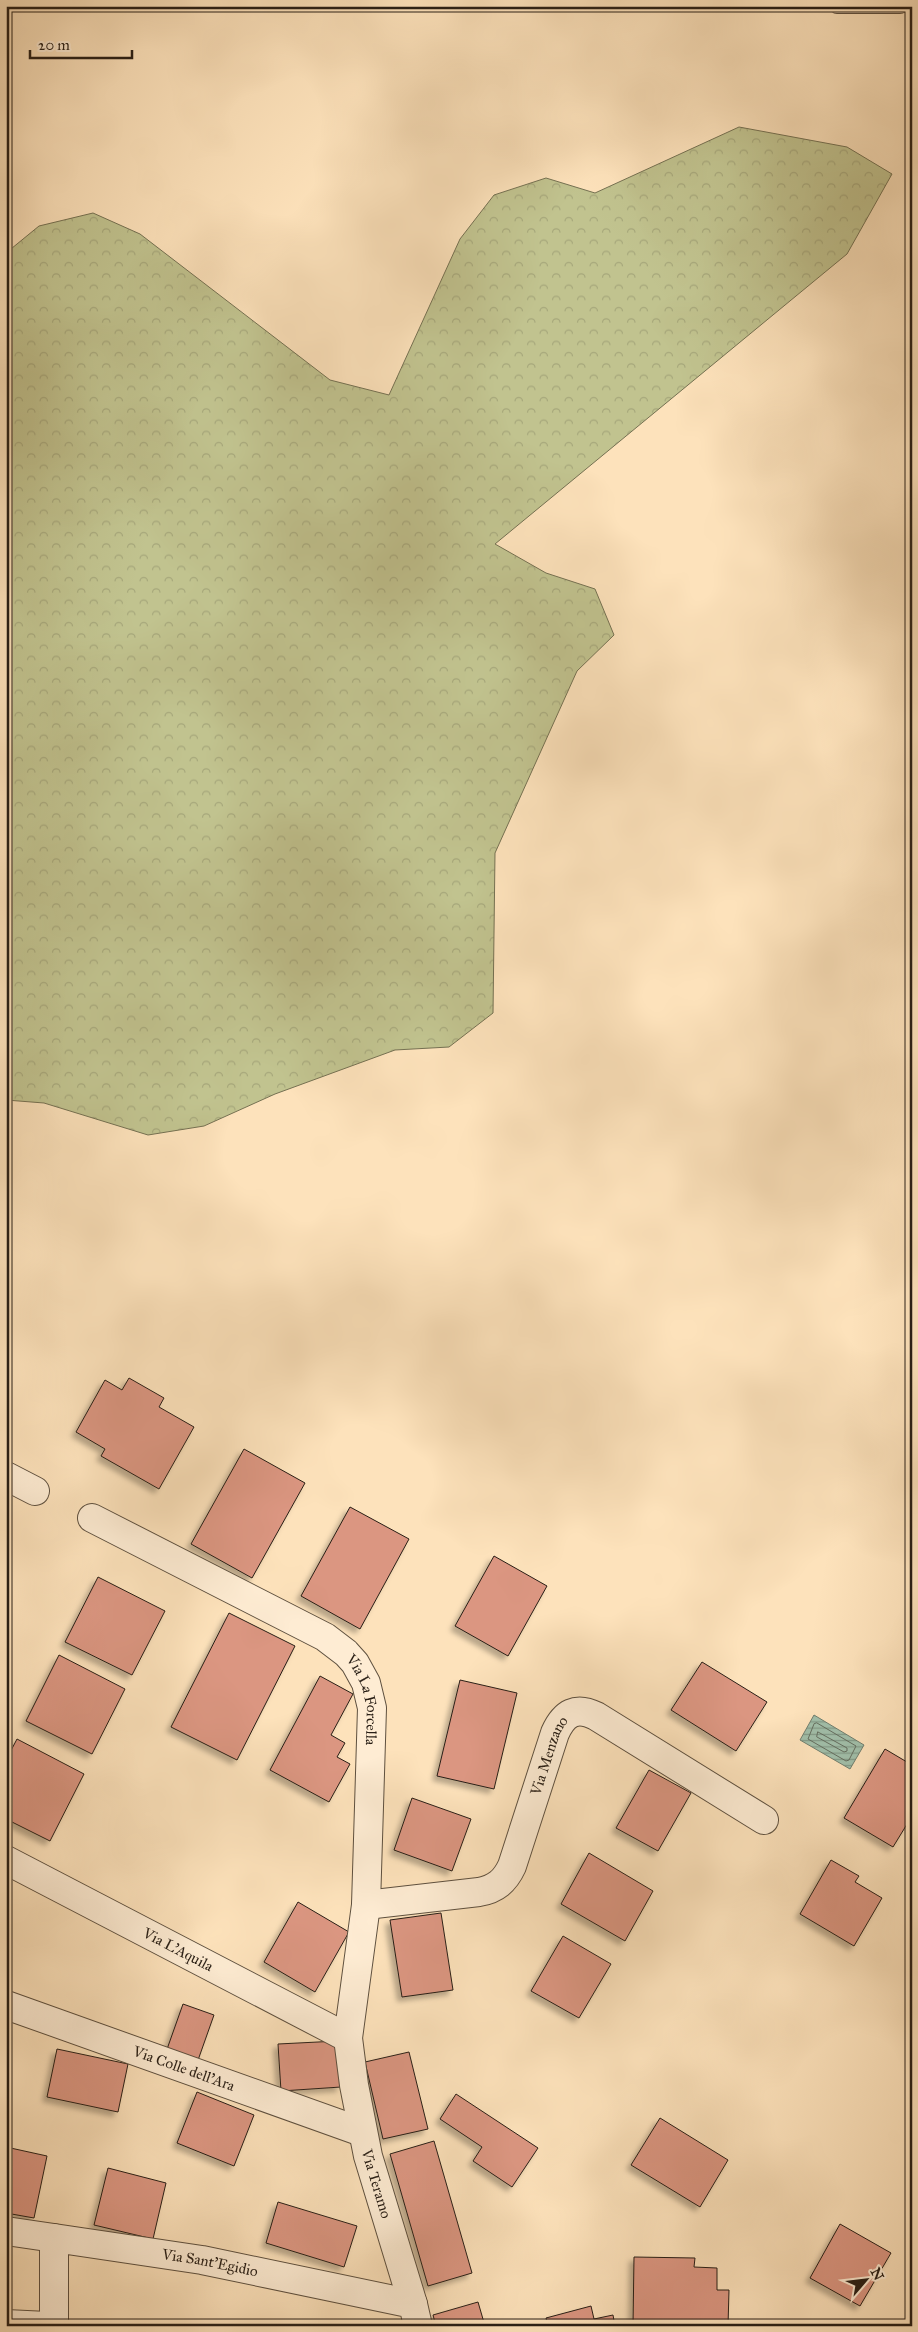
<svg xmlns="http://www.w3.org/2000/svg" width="918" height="2332" viewBox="0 0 918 2332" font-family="'IM FELL Great Primer',serif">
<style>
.forest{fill:url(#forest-crowns);stroke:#757152}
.water{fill:url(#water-rules);stroke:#717f6f}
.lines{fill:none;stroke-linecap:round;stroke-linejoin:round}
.shore{stroke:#656f60;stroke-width:1}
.building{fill:#db9681;stroke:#291f16;filter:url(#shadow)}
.service-casing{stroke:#5e503f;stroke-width:16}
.minor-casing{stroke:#5e503f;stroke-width:30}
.tertiary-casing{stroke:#5e503f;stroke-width:30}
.service{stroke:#feecd3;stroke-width:14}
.minor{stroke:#feecd3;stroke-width:28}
.tertiary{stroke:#feecd3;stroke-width:28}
.labels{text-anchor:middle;stroke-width:4;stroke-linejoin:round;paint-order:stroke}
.street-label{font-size:15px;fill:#291f16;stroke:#feecd3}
</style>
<defs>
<pattern id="forest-crowns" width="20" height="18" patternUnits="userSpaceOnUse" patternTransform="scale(1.25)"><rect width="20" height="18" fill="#c1c38f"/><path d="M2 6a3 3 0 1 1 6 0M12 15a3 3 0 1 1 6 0" fill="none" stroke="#a6a77b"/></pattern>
<pattern id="water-rules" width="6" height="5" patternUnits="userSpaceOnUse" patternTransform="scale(1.25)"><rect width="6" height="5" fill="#a1bfaa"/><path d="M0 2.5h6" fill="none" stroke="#839b89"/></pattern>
<filter id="shadow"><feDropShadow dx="-4.5" dy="4.5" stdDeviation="2.5" flood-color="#0004"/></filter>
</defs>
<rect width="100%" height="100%" fill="#fde2bb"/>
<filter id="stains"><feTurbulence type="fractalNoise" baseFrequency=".004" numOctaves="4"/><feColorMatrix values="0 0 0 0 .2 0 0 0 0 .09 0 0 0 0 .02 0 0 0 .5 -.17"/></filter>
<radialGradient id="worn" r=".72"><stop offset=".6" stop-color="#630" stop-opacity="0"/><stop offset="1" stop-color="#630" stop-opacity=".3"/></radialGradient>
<path class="forest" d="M739,127L847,147L892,174L847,254L495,544L546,573L595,589L614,635L577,671L495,853L493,1013L449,1047L395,1050L275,1094L204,1126L148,1135L44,1103L6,1100V253L39,226L93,213L140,234L330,380L389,395L460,239L494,195L546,178L595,193Z"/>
<path class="water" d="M814,1715L864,1745L850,1769L800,1740Z"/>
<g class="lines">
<path class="shore" d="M817,1723L856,1746L849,1760L846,1761L808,1739L814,1724Z
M818,1732L847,1748V1751L844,1752L817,1737Z"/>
</g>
<path class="building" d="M129,1378L164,1398L159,1407L194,1427L159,1489L101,1456L105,1449L76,1432L105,1380L122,1390Z
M244,1449L305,1483L252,1578L191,1544Z
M350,1507L409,1539L360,1629L301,1596Z
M494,1556L547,1586L508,1656L455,1626Z
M98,1577L165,1611L132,1675L65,1642Z
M229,1613L295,1646L237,1760L171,1727Z
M59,1655L125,1689L92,1754L26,1721Z
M702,1662L767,1702L736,1751L671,1710Z
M320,1676L353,1694L331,1735L345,1743L337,1757L350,1764L329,1802L270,1770Z
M460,1680L517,1693L494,1789L437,1776Z
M17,1739L84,1774L50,1841L6,1819V1760Z
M885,1749L912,1765V1816L893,1847L844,1818Z
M649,1770L691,1793L658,1851L616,1828Z
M412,1798L471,1819L452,1871L394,1850Z
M589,1853L653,1891L625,1941L561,1904Z
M831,1860L859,1876L855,1882L882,1898L854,1946L800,1914Z
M298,1902L349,1932L315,1992L264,1962Z
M441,1913L453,1990L402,1997L390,1920Z
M563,1936L611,1964L579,2018L531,1991Z
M183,2004L214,2015L197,2063L166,2052Z
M338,2041L341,2087L281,2091L278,2044Z
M57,2049L128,2064L118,2112L47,2097Z
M409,2052L428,2129L383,2139L365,2062Z
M197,2092L254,2115L234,2166L177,2143Z
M456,2094L538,2148L512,2187L473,2161L482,2147L440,2119Z
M660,2118L728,2160L700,2207L631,2165Z
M434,2141L472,2273L428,2286L390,2154Z
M6,2147L47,2156L34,2218L6,2213Z
M108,2168L166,2183L153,2239L94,2225Z
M278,2202L357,2226L344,2267L266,2243Z
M840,2224L891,2253L860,2306L810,2278Z
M634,2257L695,2258L694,2267L717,2268V2290H729L728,2326H633Z
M478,2302L485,2326H436L433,2315Z
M591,2306L594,2319L613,2315L615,2326H548L546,2318Z"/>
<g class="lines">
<defs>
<path id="service" d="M837,6H900"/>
<g id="minor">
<path d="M6,1476L35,1491"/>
<path id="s1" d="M92,1518L325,1637L346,1653L355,1663L366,1683L372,1708L366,1905L348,2038L354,2085L368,2156L413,2304"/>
<path id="s2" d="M6,1860L348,2038"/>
<path id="s3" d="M366,1905L479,1892C496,1889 505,1881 512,1866L555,1733C564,1713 576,1706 596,1716L764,1820"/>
<path id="s4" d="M6,2005L362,2132"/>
<path d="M6,2231L54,2238"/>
</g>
<g id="tertiary">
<path d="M6,2324L47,2326"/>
<path id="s5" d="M54,2326V2238L202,2260L413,2304L418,2326"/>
</g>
</defs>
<use href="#service" class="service-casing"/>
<use href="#minor" class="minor-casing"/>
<use href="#tertiary" class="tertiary-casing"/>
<use href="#service" class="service"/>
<use href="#minor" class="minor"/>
<use href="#tertiary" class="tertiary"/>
</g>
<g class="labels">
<g class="street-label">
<text dy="5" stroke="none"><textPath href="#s1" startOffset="340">Via La Forcella</textPath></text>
<text dy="5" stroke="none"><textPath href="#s3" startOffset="274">Via Menzano</textPath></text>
<text dy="5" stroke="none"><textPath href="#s2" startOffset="194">Via L'Aquila</textPath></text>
<text dy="5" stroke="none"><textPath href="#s4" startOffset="189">Via Colle dell'Ara</textPath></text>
<text dy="5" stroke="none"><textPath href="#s1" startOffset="830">Via Teramo</textPath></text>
<text dy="5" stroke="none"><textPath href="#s5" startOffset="246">Via Sant'Egidio</textPath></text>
</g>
</g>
<rect width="918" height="2332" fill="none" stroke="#fde2bb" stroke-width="25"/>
<rect x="8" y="8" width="903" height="2317" fill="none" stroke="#291f16" stroke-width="2.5"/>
<rect x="12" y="12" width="893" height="2307" fill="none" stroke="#291f16"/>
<g transform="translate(866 2280) rotate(62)" stroke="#feecd3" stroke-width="4" paint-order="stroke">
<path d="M0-4L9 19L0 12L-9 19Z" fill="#291f16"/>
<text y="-8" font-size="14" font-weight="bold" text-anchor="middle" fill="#291f16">N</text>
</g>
<path d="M30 50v8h102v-8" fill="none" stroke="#291f16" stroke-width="2.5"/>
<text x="38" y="50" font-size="15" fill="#291f16" stroke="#feecd3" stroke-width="4" paint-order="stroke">20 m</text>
<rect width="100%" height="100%" filter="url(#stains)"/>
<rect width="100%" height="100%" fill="url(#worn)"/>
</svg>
